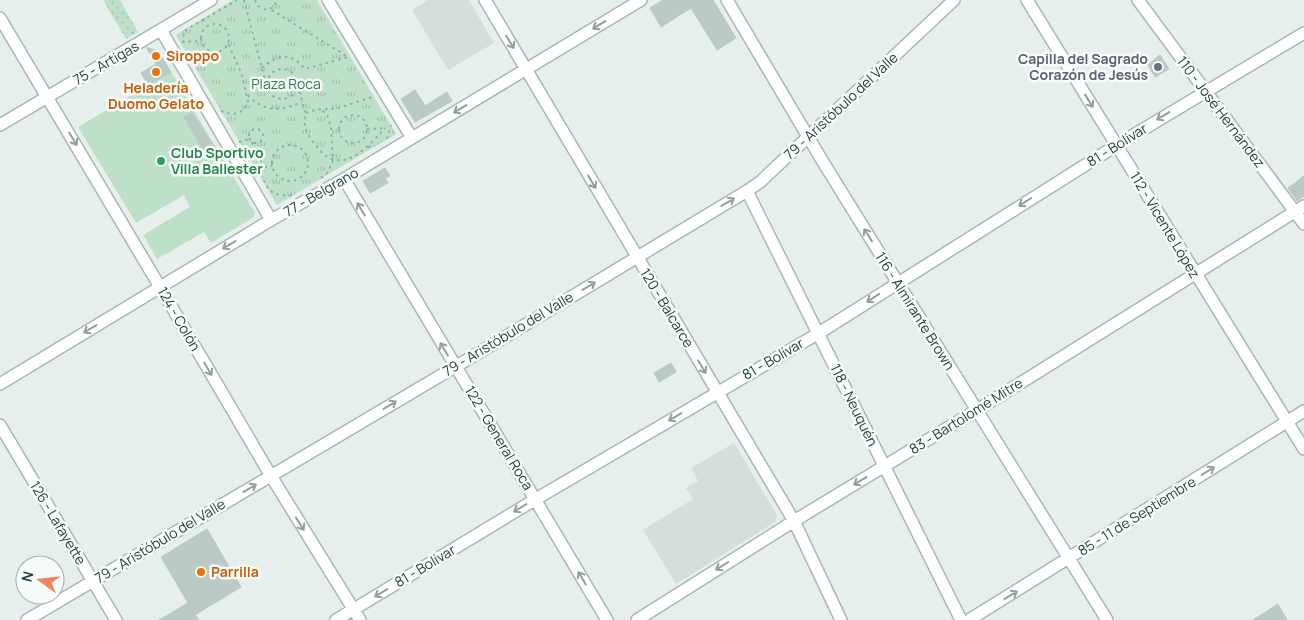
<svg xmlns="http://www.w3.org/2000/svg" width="1304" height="620" viewBox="0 0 1304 620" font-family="Manrope,sans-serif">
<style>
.built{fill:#d4dfda}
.grass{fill:url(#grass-dots)}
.park{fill:url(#park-tufts)}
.pitch{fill:#bfe0c8}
.building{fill:#bbcac4;stroke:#b8c9c2}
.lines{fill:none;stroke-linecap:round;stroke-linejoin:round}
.minor-casing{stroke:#a8b8b2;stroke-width:14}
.path{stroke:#86b3a5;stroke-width:2;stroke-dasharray:2.5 4;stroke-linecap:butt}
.minor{stroke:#fff;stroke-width:11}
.oneway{stroke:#92a09c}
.food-dot{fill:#e8710a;stroke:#f7fbf9;stroke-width:2}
.worship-dot{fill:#6b7280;stroke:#f7fbf9;stroke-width:2}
.leisure-dot{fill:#2e9e5b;stroke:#f7fbf9;stroke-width:2}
.labels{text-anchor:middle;stroke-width:5;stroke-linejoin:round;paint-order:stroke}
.food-label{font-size:14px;font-weight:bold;fill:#c56008;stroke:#f7fbf9;text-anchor:start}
.worship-label{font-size:14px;font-weight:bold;fill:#5b616d;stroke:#f7fbf9;text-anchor:end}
.street-label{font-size:14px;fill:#24423a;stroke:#f7fbf9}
.park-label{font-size:14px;fill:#2d7a4b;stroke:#f7fbf9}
.leisure-label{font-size:14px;font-weight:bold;fill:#27864d;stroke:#f7fbf9;text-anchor:start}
</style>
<defs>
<pattern id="grass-dots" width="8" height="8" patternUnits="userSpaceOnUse" patternTransform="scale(1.25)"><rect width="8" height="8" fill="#bfe0c8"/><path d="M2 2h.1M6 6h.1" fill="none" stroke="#a4c1ad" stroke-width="1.8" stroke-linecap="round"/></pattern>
<pattern id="park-tufts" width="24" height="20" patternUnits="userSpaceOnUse" patternTransform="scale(1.25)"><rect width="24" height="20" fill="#bfe0c8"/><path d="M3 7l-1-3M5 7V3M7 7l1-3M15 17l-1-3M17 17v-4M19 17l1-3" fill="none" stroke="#a4c1ad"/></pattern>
</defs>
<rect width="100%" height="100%" fill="#e6efeb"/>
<path class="built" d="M428,0H469L494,43L448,70L412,10Z
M734,443L777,515L775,522L676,584L643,530L693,499L686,488L698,481L691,468Z"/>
<path class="grass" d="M103,0H120L138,32L126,39Z"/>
<path class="park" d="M233,0H317L396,134L277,205L176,35Z"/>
<path class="pitch" d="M171,72L255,213L254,217L211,243L204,232L157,259L143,235L190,207L184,195L136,223L78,127Z"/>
<path class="building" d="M663,0H713L736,38L717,50L691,8L661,27L650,8Z
M146,47L158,51L171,72L148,85L141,73L156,64Z
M1160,55L1169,69L1155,77L1148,65Z
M415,90L425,106L447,92L452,101L415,122L401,99Z
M192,113L219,154L209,160L184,117Z
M385,168L390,176L385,178L388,183L370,193L363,181Z
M1304,176V196L1297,201L1288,188Z
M671,363L676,372L659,382L654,373Z
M207,529L241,587L195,615L199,620H159L188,603L161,557Z
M1278,604L1287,620H1253Z"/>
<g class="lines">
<defs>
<path id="minor" d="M328,0L412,138
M485,0L794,521L841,620
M727,0L823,162L1107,620
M1027,0L1304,449
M1138,0L1304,224
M0,18L160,287L271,476L360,620
M161,30L271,220
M0,125L211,0
M344,179L607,620
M747,191L961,620
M0,384L271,220L344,179L641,0
M0,425L116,620
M27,620L455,367L747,191L760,182L954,0
M336,620L536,499L819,333L1117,145L1304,33
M637,620L794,521L977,410L1304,206
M969,620L1304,411"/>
</defs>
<use href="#minor" class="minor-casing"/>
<path class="path" d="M244,0L266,84
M255,0L258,6L267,10L273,7L277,0
M201 38a14 14 0 1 1 28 0a14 14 0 1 1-28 0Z
M182,42L202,41
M183,43L184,31L237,0
M262,68C278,54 291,52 305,69L348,57L270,9
M267 84a15 15 0 1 1 30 0a15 15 0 1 1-30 0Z
M298,85C300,94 303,103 305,111C306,116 304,122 305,127C307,134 312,141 317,147C341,178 367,148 385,128
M248,95C264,113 281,111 302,102
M221,111C234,116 242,115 248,102L242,75L228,43
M306,113C316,108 326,110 338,108C349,105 361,100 373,97
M339 129a14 14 0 1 1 28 0a14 14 0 1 1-28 0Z
M249 136a7 7 0 1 1 14 0a7 7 0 1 1-14 0Z
M367,129L385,128
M387,139L391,125
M239,142L249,139
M252,142L264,167
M272 163a18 18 0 1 1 36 0a18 18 0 1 1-36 0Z
M368,147L375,146
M253,164C269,179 261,198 292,195
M258,168L272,166
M321,178L328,172L333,160L331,127L327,115L322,110"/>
<use href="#minor" class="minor"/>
</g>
<defs><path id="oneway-shaft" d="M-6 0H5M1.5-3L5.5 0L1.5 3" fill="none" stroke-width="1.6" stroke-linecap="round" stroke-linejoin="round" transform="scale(1.25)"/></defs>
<g class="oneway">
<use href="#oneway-shaft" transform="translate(599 25) rotate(149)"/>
<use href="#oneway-shaft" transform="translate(510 42) rotate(59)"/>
<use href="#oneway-shaft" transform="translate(1089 101) rotate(58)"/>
<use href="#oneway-shaft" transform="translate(460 109) rotate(149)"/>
<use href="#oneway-shaft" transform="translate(1163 116) rotate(149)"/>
<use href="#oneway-shaft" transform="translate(73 139) rotate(59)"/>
<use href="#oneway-shaft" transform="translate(592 182) rotate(60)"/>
<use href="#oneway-shaft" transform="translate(728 202) rotate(-31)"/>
<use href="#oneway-shaft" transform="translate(1025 202) rotate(148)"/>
<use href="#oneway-shaft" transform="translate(361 209) rotate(-121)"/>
<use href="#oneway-shaft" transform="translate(868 235) rotate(-122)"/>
<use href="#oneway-shaft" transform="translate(229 245) rotate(149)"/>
<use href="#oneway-shaft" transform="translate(589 286) rotate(-31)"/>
<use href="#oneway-shaft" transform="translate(873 298) rotate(147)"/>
<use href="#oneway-shaft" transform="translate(90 329) rotate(149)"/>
<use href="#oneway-shaft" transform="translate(444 349) rotate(-121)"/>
<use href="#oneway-shaft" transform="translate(702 367) rotate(59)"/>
<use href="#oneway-shaft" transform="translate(208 369) rotate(60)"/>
<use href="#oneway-shaft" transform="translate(390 405) rotate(-31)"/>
<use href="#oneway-shaft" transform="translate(675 417) rotate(149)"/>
<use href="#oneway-shaft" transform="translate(1208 471) rotate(-32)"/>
<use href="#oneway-shaft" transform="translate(860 481) rotate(149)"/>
<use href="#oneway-shaft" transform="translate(250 488) rotate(-31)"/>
<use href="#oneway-shaft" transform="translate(520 508) rotate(149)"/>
<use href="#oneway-shaft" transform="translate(300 524) rotate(58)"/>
<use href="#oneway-shaft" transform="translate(722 566) rotate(148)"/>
<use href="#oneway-shaft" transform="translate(582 578) rotate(-120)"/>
<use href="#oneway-shaft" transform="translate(381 593) rotate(149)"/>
<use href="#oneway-shaft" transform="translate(1011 595) rotate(-31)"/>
</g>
<g class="food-dot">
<circle cx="156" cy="56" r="5"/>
<circle cx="156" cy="72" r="5"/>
<circle cx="201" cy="572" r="5"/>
</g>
<circle class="worship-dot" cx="1158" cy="67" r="5"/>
<circle class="leisure-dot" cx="161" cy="161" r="5"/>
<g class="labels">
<g class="food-label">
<text x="166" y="61">Siroppo</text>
<text x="156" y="93" text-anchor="middle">Heladería<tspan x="156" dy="16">Duomo Gelato</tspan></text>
<text x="211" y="577">Parrilla</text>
</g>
<g class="worship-label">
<text x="1148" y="64">Capilla del Sagrado<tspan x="1148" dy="16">Corazón de Jesús</tspan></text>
</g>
<g class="street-label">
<text transform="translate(106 63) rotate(-30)" y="5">75 - Artigas</text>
<text transform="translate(841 106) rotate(-43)" y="5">79 - Aristóbulo del Valle</text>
<text transform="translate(1221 112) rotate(53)" y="5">110 - José Hernández</text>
<text transform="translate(1117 145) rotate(-32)" y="5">81 - Bolívar</text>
<text transform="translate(321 192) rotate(-30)" y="5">77 - Belgrano</text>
<text transform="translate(1165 225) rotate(59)" y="5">112 - Vicente López</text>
<text transform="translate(667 308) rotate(59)" y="5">120 - Balcarce</text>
<text transform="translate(915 311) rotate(58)" y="5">116 - Almirante Brown</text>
<text transform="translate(179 319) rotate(60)" y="5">124 - Colón</text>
<text transform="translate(508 334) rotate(-31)" y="5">79 - Aristóbulo del Valle</text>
<text transform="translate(773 359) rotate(-30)" y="5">81 - Bolívar</text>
<text transform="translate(854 405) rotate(64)" y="5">118 - Neuquén</text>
<text transform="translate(966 416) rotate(-32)" y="5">83 - Bartolomé Mitre</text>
<text transform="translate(499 438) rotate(59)" y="5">122 - General Roca</text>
<text transform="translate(1137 516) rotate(-32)" y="5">85 - 11 de Septiembre</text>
<text transform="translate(58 523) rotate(59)" y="5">126 - Lafayette</text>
<text transform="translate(160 541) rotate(-31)" y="5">79 - Aristóbulo del Valle</text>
<text transform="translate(425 566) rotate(-31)" y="5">81 - Bolívar</text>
</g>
<g class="park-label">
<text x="286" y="89">Plaza Roca</text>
</g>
<g class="leisure-label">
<text x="171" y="158">Club Sportivo<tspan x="171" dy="16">Villa Ballester</tspan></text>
</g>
</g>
<g transform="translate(40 580) rotate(285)"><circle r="24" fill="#f7fbf9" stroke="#a3b1ad"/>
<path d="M0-4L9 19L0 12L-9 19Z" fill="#f4845f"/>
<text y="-8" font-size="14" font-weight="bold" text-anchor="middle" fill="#24423a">N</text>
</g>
</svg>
